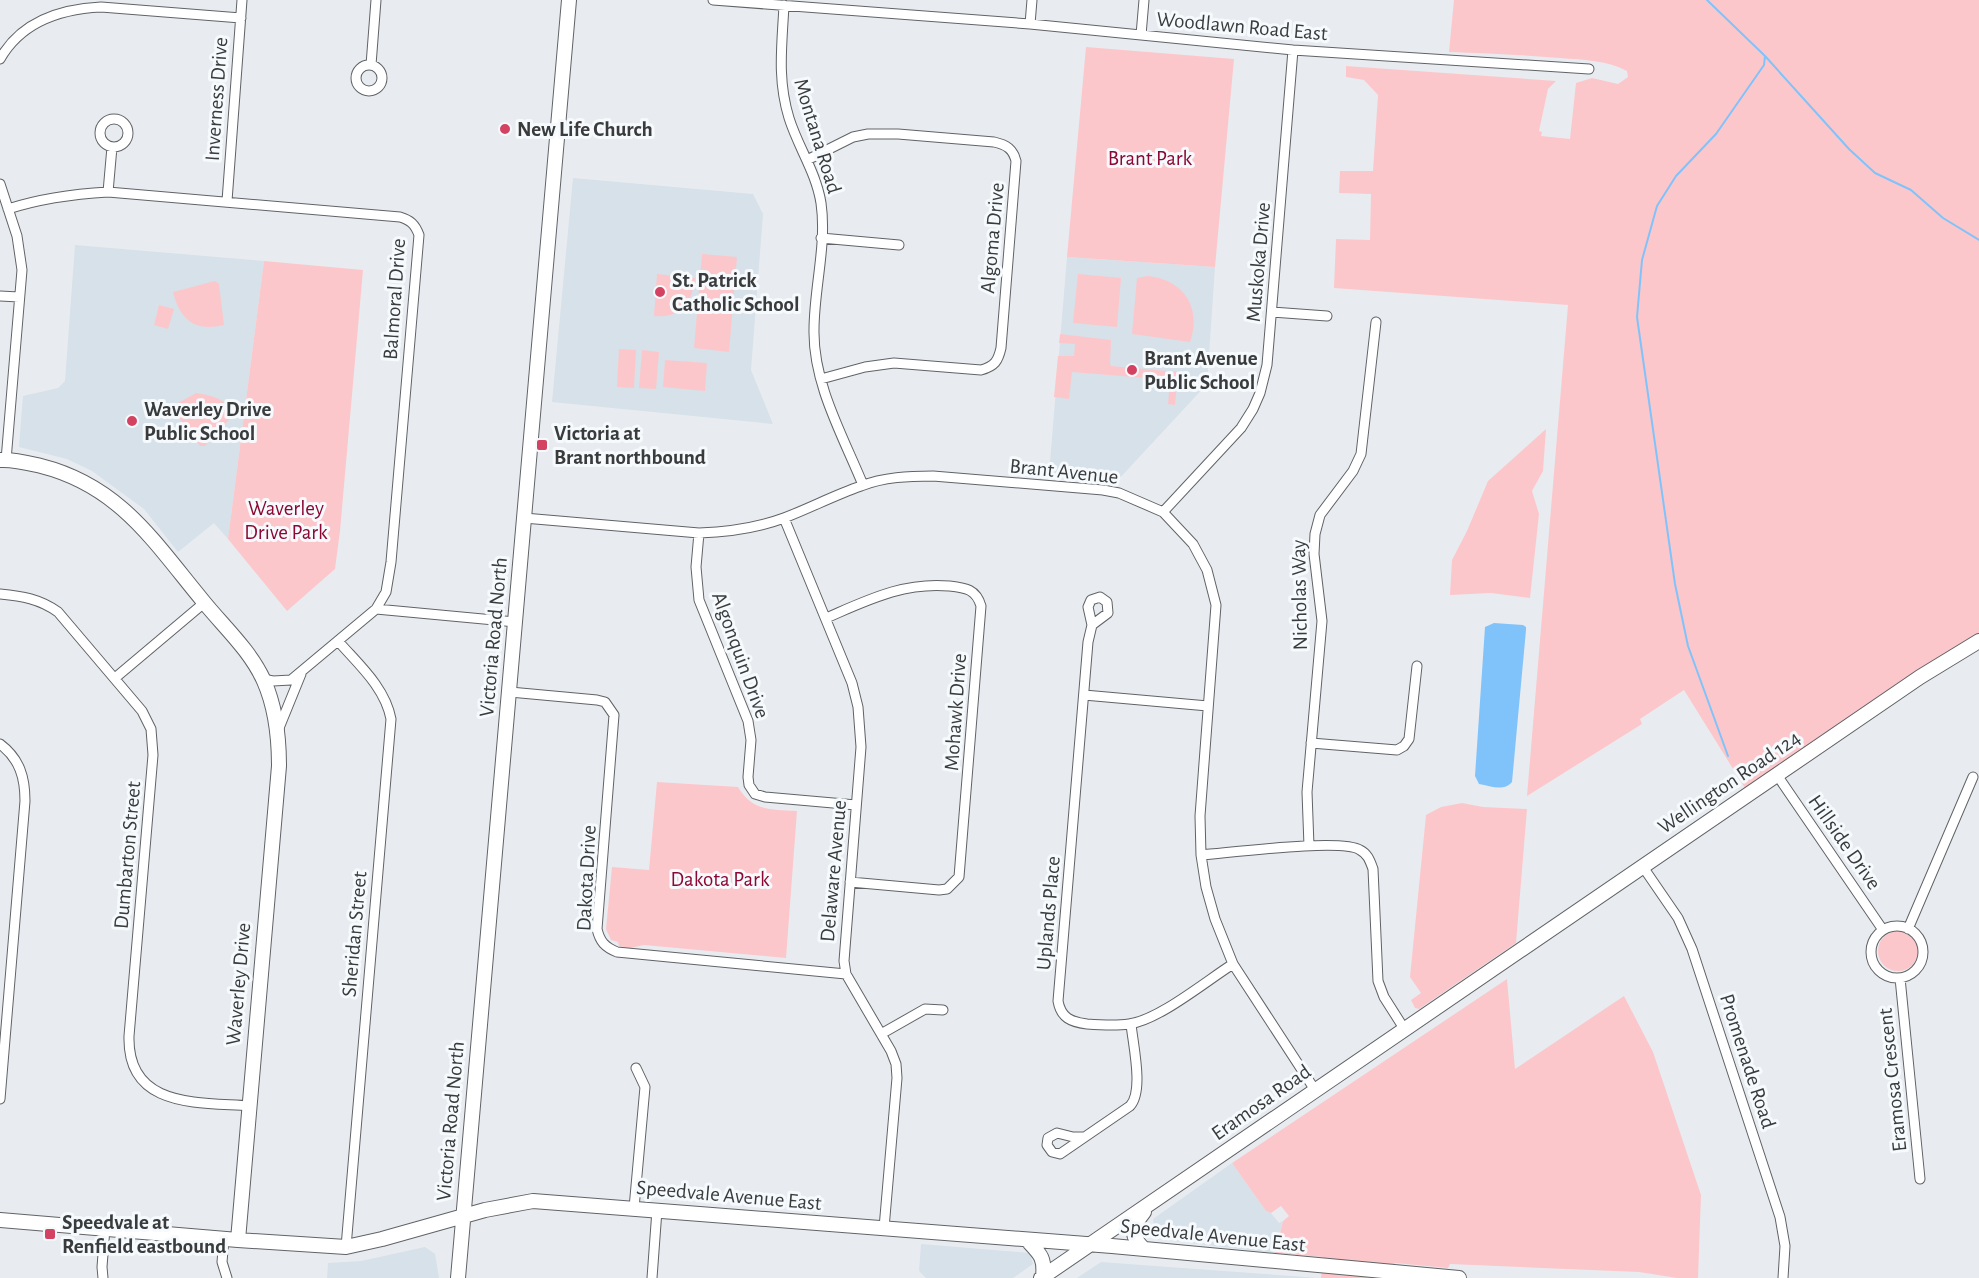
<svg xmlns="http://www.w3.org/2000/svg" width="1979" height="1278" viewBox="0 0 1979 1278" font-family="'Alegreya Sans',sans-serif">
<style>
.built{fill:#d7e1e9}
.green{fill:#fcc7cb}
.water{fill:#80c3fa}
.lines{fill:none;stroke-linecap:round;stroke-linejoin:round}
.stream{stroke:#80c3fa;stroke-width:2}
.street-casing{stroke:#606366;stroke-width:11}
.secondary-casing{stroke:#606366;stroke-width:16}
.street{stroke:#fff;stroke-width:9}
.secondary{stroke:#fff;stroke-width:14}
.poi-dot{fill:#d34361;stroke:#f6fafd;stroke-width:2}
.labels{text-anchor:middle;stroke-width:6;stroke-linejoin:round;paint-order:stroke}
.street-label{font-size:21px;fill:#393b3c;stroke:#f6fafd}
.poi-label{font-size:21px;font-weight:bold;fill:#393b3c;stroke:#f6fafd;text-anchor:start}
.park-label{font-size:21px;fill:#8c0832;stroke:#f6fafd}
</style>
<rect width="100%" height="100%" fill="#e8ecf0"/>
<path class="built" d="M573,178L753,194L763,214L751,370L773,424L552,402Z
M75,245L264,261L228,539L214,523L178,552L144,509L92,471L67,459L19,447L23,396L58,388L65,381Z
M1067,257L1215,267L1207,384L1118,480L1049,474Z
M1232,1163L1266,1211L1271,1213L1279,1223L1283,1221L1275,1253L1156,1239L1153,1219Z
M921,1244L1030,1253L1033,1264L1013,1278H926L919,1271Z
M425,1247L435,1254L439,1278H327L328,1263L361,1261Z
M1101,1262L1319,1278H1077Z"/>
<path class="green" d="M1454,0H1979V634L1745,788L1684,690L1640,719L1642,724L1527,796L1568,305L1334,288L1336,239L1370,240L1371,194L1339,193L1340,171H1373L1378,95L1364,80L1346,77V66L1556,81L1548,89L1539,131L1542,132L1541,136L1570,139L1576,83L1592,78L1618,84L1628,77L1627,71C1606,60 1583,60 1560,58C1523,55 1486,53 1449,52Z
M1086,47L1234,59L1215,267L1067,257Z
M702,254L737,257L729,352L694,348Z
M264,261L363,270L340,531L335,569L287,611L228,539Z
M657,274L695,278C693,302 680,319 654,316Z
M1078,274L1121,278L1117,327L1073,323Z
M1148,276C1184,280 1202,308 1190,342L1132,334L1137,278Z
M215,281L219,284L224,325C195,332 180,320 173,292Z
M159,305L174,309L168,329L154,325Z
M1060,334L1111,340L1110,364L1111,366L1178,372L1175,405L1168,404L1170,380L1072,372L1069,399L1054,397L1058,356H1074L1075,344L1059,343Z
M619,349L636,350L634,388L617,387Z
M642,350L659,352L656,389L639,388Z
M665,360L707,363L705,391L663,387Z
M196,393C214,395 224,400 236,412L205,446H200L171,407Z
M1546,429L1543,471L1532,491L1539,514L1530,598L1491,593L1450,595L1452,560L1467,531L1488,481Z
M657,782L738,787C753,812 771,809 797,811L786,958L644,945L630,948L619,946L618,942L611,940L606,929L612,867L649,870Z
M1462,803L1483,807L1527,809L1516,943L1419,1009L1415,1008L1411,1000L1421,993L1410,977L1426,815L1441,807Z
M1878 951a20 20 0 1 1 40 0a20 20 0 1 1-40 0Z
M1507,979L1515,1069L1624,996L1653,1052L1701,1195L1698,1278H1677L1639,1272L1450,1264L1448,1268L1395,1263L1388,1278H1321L1323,1257L1275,1253L1283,1221L1289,1216L1281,1206L1271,1213L1266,1211L1232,1163Z"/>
<path class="water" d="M1494,623L1523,625L1526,627V630L1512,782C1503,792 1491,786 1479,784L1475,776L1485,627Z"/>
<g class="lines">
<path class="stream" d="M1707,0L1765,56L1849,149L1875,173L1911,190L1943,218L1979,240
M1728,756L1688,646L1675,584L1637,317L1642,260L1657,206L1676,176L1716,134L1764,65L1765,56"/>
<defs>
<path id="street" d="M713,0L1030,24L1293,50L1589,69
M784,5C782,45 777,79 789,118C798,147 816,172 821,203C827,245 814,288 814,330C813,384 843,436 863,485
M1030,24L1032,0
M1141,35L1144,0
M0,59C21,22 60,9 101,7L241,18
M356 78a13 13 0 1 1 26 0a13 13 0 1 1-26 0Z
M371,65L376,0
M100 133a14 14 0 1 1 28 0a14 14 0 1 1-28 0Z
M807,160L853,137L868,134H898L994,142C1007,145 1013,149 1016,161L1001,348C998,361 995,366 981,370L894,363L865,367L821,379
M0,184L17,236L22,270L6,460
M108,192L112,147
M227,201L242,0
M8,209C42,198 73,194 108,192L400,217C410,220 415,224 419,235L391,562L386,592L376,609L291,680L273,681L263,679
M821,238L899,245
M0,296L19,297
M1272,312L1327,316
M1163,512L1241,428L1253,409L1260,393L1267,365L1293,50
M524,518L699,533C728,532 757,528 784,518C810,508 835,495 861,486C884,477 909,476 933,476L1103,490L1119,493L1163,512L1193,544L1207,570L1216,605L1200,816L1201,855L1206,887L1215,919L1233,964L1315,1090
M784,518L852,683L858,707L861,747L844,961L846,974L891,1051L896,1064L897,1078L884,1228
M699,533L696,567L699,600L748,721L751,740L748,777L749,785L755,794L765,797L856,805
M0,594C22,596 40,599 58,612L142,711L151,729L153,755L129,1036C127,1108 197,1102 249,1106
M376,609L515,622
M826,618C868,600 903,582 949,586C966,588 976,589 981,606L959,877L947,889L939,890L850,882
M1092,625L1108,613L1107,602L1100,597L1091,600L1088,607L1092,625L1088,642L1058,1001C1061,1018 1071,1022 1087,1024C1101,1025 1115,1026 1129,1024C1159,1020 1206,981 1233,964
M338,641C358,664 385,687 391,719L346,1247
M115,678L204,603
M510,692L597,700L605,702L614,715L597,929C600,942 605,947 617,952L846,974
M1084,695L1208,706
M279,728L301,674
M1311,743L1397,750L1404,746L1409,739L1417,666
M0,744C20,759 25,778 25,801L0,1099
M1777,775L1883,930
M1309,846L1307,792L1322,621L1314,554L1315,534L1320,515L1353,471L1361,454L1376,322
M1201,855C1229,853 1342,838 1360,850C1368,854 1370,861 1373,869L1378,981L1384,997L1405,1030
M1643,867L1678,918L1692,949L1780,1217L1785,1246L1783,1278
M1871 952a26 26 0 1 1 52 0a26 26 0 1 1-52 0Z
M1908,929L1973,777
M1900,978L1920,1179
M881,1034L925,1009L943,1010
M1084,1137H1073L1057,1133L1048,1138L1047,1145L1052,1152L1060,1154L1130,1106C1144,1091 1133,1045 1131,1024
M634,1208L645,1087L636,1068
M224,1239L222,1262L227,1278
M103,1278L102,1267L105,1228
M652,1278L657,1210"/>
<path id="secondary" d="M0,460C13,459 28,463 41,466C120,486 154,542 203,601C224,627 250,650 264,681C276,708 279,736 279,766L238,1240
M0,1220L238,1240L346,1247L382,1239L485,1210L533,1201L1112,1246L1459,1278
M1027,1240C1040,1254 1045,1257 1043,1277
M1144,1249C1129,1235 1132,1227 1144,1212
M458,1278L569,0
M1041,1278L1920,677L1979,641"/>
</defs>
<use href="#street" class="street-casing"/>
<use href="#secondary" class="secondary-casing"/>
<use href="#street" class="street"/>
<use href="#secondary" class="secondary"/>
</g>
<g class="poi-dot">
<circle cx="505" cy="129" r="6"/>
<circle cx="660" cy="292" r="6"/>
<circle cx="1132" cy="370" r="6"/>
<circle cx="132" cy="421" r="6"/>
<rect x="536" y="439" width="12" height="12" rx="3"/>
<rect x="44" y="1228" width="12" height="12" rx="3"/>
</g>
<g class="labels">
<g class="street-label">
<text transform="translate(1242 26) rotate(5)" y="7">Woodlawn Road East</text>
<text transform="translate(216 99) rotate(-86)" y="7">Inverness Drive</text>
<text transform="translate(818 136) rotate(73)" y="7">Montana Road</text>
<text transform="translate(992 238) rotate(-85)" y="7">Algoma Drive</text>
<text transform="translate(1258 262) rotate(-85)" y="7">Muskoka Drive</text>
<text transform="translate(394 299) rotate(-86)" y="7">Balmoral Drive</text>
<text transform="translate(1064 471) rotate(6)" y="7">Brant Avenue</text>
<text transform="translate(1299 595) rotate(-91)" y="7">Nicholas Way</text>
<text transform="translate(493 637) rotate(-85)" y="7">Victoria Road North</text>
<text transform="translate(741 655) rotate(70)" y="7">Algonquin Drive</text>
<text transform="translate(955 712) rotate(-86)" y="7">Mohawk Drive</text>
<text transform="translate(1729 782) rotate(-34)" y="7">Wellington Road 124</text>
<text transform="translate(1845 842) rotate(55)" y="7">Hillside Drive</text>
<text transform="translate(127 855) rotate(-85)" y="7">Dumbarton Street</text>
<text transform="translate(833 871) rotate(-85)" y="7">Delaware Avenue</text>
<text transform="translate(586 878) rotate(-87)" y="7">Dakota Drive</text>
<text transform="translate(1048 913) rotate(-85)" y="7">Uplands Place</text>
<text transform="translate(354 934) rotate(-85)" y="7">Sheridan Street</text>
<text transform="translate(238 984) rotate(-85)" y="7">Waverley Drive</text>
<text transform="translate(1748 1061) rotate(72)" y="7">Promenade Road</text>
<text transform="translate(1892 1080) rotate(-96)" y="7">Eramosa Crescent</text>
<text transform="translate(1261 1102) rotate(-35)" y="7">Eramosa Road</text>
<text transform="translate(450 1121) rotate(-85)" y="7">Victoria Road North</text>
<text transform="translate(729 1195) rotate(5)" y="7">Speedvale Avenue East</text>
<text transform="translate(1213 1235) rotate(6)" y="7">Speedvale Avenue East</text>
</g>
<g class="poi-label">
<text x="517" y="136">New Life Church</text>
<text x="672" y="287">St. Patrick<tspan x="672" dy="24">Catholic School</tspan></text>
<text x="1144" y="365">Brant Avenue<tspan x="1144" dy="24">Public School</tspan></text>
<text x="144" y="416">Waverley Drive<tspan x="144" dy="24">Public School</tspan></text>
<text x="554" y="440">Victoria at<tspan x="554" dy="24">Brant northbound</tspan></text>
<text x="62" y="1229">Speedvale at<tspan x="62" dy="24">Renfield eastbound</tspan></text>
</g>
<g class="park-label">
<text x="1150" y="165">Brant Park</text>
<text x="286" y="515">Waverley<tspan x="286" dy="24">Drive Park</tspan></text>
<text x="720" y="886">Dakota Park</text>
</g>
</g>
</svg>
